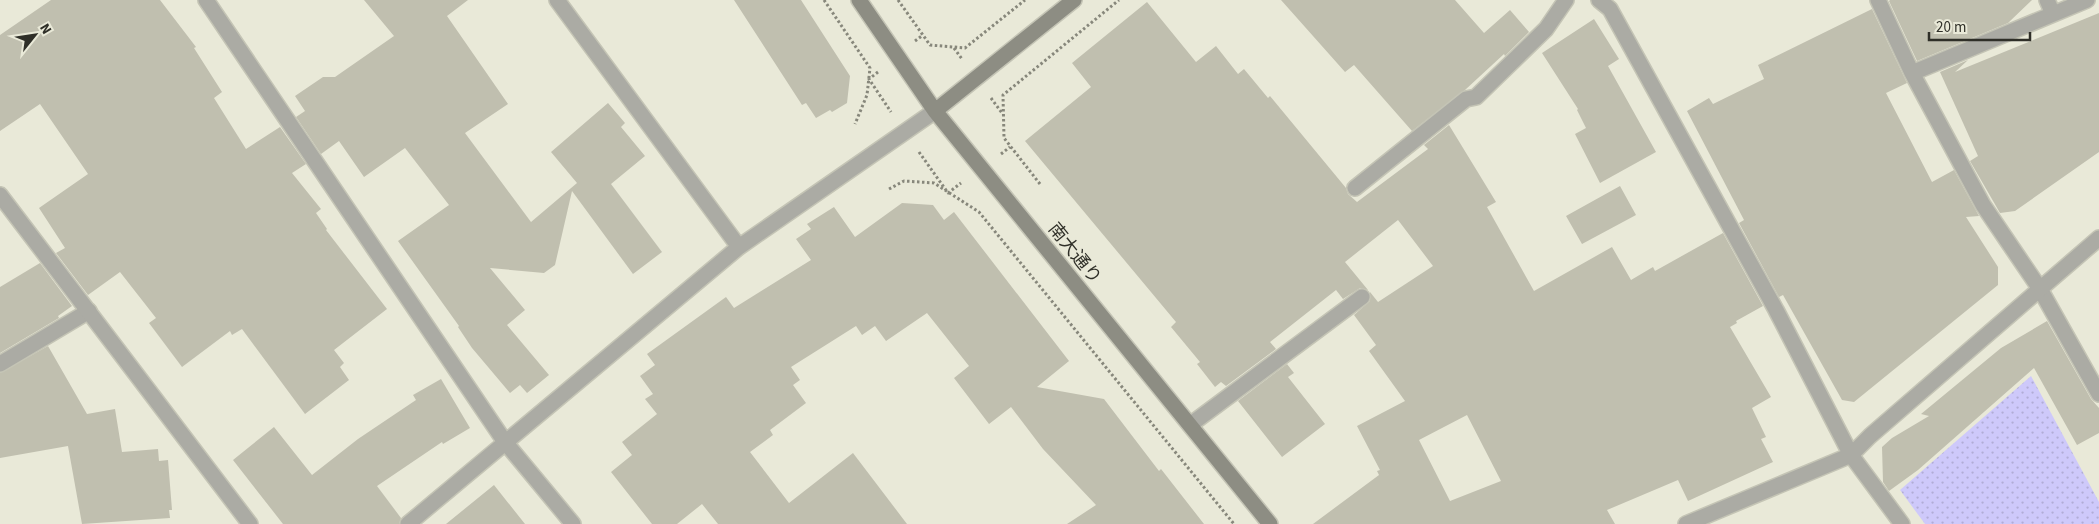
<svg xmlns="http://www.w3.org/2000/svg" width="2099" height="524" viewBox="0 0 2099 524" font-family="'Source Sans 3','Noto Sans JP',sans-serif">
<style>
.park{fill:url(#park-dots)}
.building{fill:#c0bfaf;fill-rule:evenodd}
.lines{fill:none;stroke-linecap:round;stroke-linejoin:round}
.lane-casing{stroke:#c4c4b5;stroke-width:18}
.street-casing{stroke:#c4c4b5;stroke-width:18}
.secondary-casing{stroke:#c4c4b5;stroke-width:18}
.path{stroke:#87877b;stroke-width:3;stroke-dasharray:2.5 2.5;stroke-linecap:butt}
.lane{stroke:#ababa4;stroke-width:15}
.street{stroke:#ababa4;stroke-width:15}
.secondary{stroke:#8d8d83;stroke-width:15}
.labels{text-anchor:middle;stroke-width:4.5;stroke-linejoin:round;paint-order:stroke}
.street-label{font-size:18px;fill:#2f2f28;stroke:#e9e9d8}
</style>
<defs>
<pattern id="park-dots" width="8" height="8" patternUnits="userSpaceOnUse" patternTransform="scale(1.25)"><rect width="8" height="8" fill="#cec9fa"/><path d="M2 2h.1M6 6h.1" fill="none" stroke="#b1add6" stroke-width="1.8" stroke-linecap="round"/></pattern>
</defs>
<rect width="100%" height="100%" fill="#e9e9d8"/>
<path class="park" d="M2031,376L2099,502V524H1925L1900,490Z"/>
<path class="building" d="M51,0H160L196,47L194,48L222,92L214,98L246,149L280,127L306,164L292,173L321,209L316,213L327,229L326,230L387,309L334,350L344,363L340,367L349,380L305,414L242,329L232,335L230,331L182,367L149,323L156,318L120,272L88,295L56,253L65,248L39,208L88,174L40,104L0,131V35Z
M364,0H468L447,16L508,104L465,133L531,222L577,183L551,152L608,103L625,123L621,127L645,156L611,184L662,252L633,274L572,191L555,265L544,273L490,268L525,310L507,325L549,375L527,393L520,385L510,393L472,348L458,327L459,326L398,241L449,205L405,148L364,177L339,141L321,154L296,117L305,111L295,96L323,77H335L394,36Z
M734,0H801L850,76L847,103L832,112L830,110L816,118L806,103L802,105Z
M1281,0H1455L1484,33L1510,10L1529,32L1505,56L1504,54L1465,90L1412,131L1354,65L1345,72Z
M1890,0H2032L2008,23L1917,61L1889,1Z
M1147,2L1196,62L1216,46L1238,74L1244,69L1268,98L1270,96L1346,188L1348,194L1357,202L1428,149L1424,145L1449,125L1496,202L1487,207L1534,291L1612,247L1631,280L1653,267L1655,271L1723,233L1763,306L1736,321L1737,323L1730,327L1771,397L1752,408L1766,437L1761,439L1773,462L1688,501L1678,480L1607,510L1615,524H1313L1379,475L1377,471L1380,470L1357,426L1405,401L1369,351L1376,345L1354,315L1370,301V292L1378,302L1433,266L1398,220L1345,262L1368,290L1360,288L1343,299L1336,290L1270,342L1276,349L1226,386L1221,382L1215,387L1197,364L1200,362L1171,327L1176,322L1025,141L1091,87L1072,63ZM1467,415L1501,481L1450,501L1419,440Z
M1872,9L1907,83L1886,93L1932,182L1954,170L1979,216L1966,217L1998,267V285L1854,402L1842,400L1783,295L1779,297L1739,223L1744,220L1687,111L1709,98L1713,104L1764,79L1758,65Z
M2099,13V152L2015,211L2000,213L1970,161L1978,156L1940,72L1968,60L1955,72Z
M1594,19L1619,59L1608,66L1656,152L1600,183L1575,134L1586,128L1577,110L1578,109L1542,53Z
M1620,186L1636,215L1582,244L1566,216Z
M902,203L933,205L944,220L954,212L1069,361L1037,387L1104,399L1159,471L1161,469L1204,524H1067L1096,505L1043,449L1011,407L989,424L954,378L969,366L927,313L886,341L875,326L862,335L856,326L791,367L800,380L793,385L806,403L770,430L773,435L750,452L789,503L853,453L907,524H718L702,504L677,524H652L611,472L632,455L622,442L657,414L645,399L653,394L640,376L655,365L647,354L726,297L734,308L811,260L796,239L811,229L807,224L834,207L855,237Z
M40,263L72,306L58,316L59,318L0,353V287Z
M2047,321L2091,399L2099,408V433L2077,445L2034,368L1918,470L1889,491L1883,482L1882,447L1892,438L1929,416L1921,414L2001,348Z
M48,346L87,414L115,409L122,452L158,449L159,461L168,460L172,510H169L170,518L82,524L68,446L0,458V373Z
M1287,364L1294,373L1288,377L1325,424L1282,457L1238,401Z
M441,379L470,428L443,444L442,442L377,486L401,518L399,524H283L233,460L274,427L312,475L358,439L416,400L413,395Z
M494,485L525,524H446Z"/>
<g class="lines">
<defs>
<path id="lane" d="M2040,289L2099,394
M0,364L89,311"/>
<path id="street" d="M206,0L505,442L573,524
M557,0L739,247
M1599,0L1610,9L1776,310L1851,455L1902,524
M1878,0L1912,73L1983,205L2040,289
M2047,0L2053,14
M1912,73L2087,0
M1355,188L1466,99L1476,97L1546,29L1566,0
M0,195L250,524
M1190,425L1362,297
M408,524L739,247L935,111
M1686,524L1851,455L1870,436L2099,238"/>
<path id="secondary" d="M859,0L935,111L1270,524
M935,111L1074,0"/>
</defs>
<use href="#lane" class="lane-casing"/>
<use href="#street" class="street-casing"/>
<use href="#secondary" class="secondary-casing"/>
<path class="path" d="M824,0L870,68L867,95L855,124
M898,0L930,45L965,48L1025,0
M915,41L923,35
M954,48L962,59
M878,72L869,79L891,112
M991,98L1002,113
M919,152L948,193L961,183
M1001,154L1010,147
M1040,184L1004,138L1003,95L1119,0
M889,189L904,181L934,183L979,212L1234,524"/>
<use href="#lane" class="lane"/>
<use href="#street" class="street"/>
<use href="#secondary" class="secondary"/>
</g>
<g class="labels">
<g class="street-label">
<text transform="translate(1075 253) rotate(51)" y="6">南大通り</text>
</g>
</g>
<g transform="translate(35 35) rotate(60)" stroke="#e9e9d8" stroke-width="4" paint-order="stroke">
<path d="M0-4L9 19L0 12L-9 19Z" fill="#2f2f28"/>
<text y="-8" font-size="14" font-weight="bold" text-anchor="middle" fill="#2f2f28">N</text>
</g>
<path d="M1929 32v8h101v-8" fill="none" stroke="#2f2f28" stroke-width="2.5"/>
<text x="1936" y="32" font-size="15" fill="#2f2f28" stroke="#e9e9d8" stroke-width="4" paint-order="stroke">20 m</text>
</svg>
